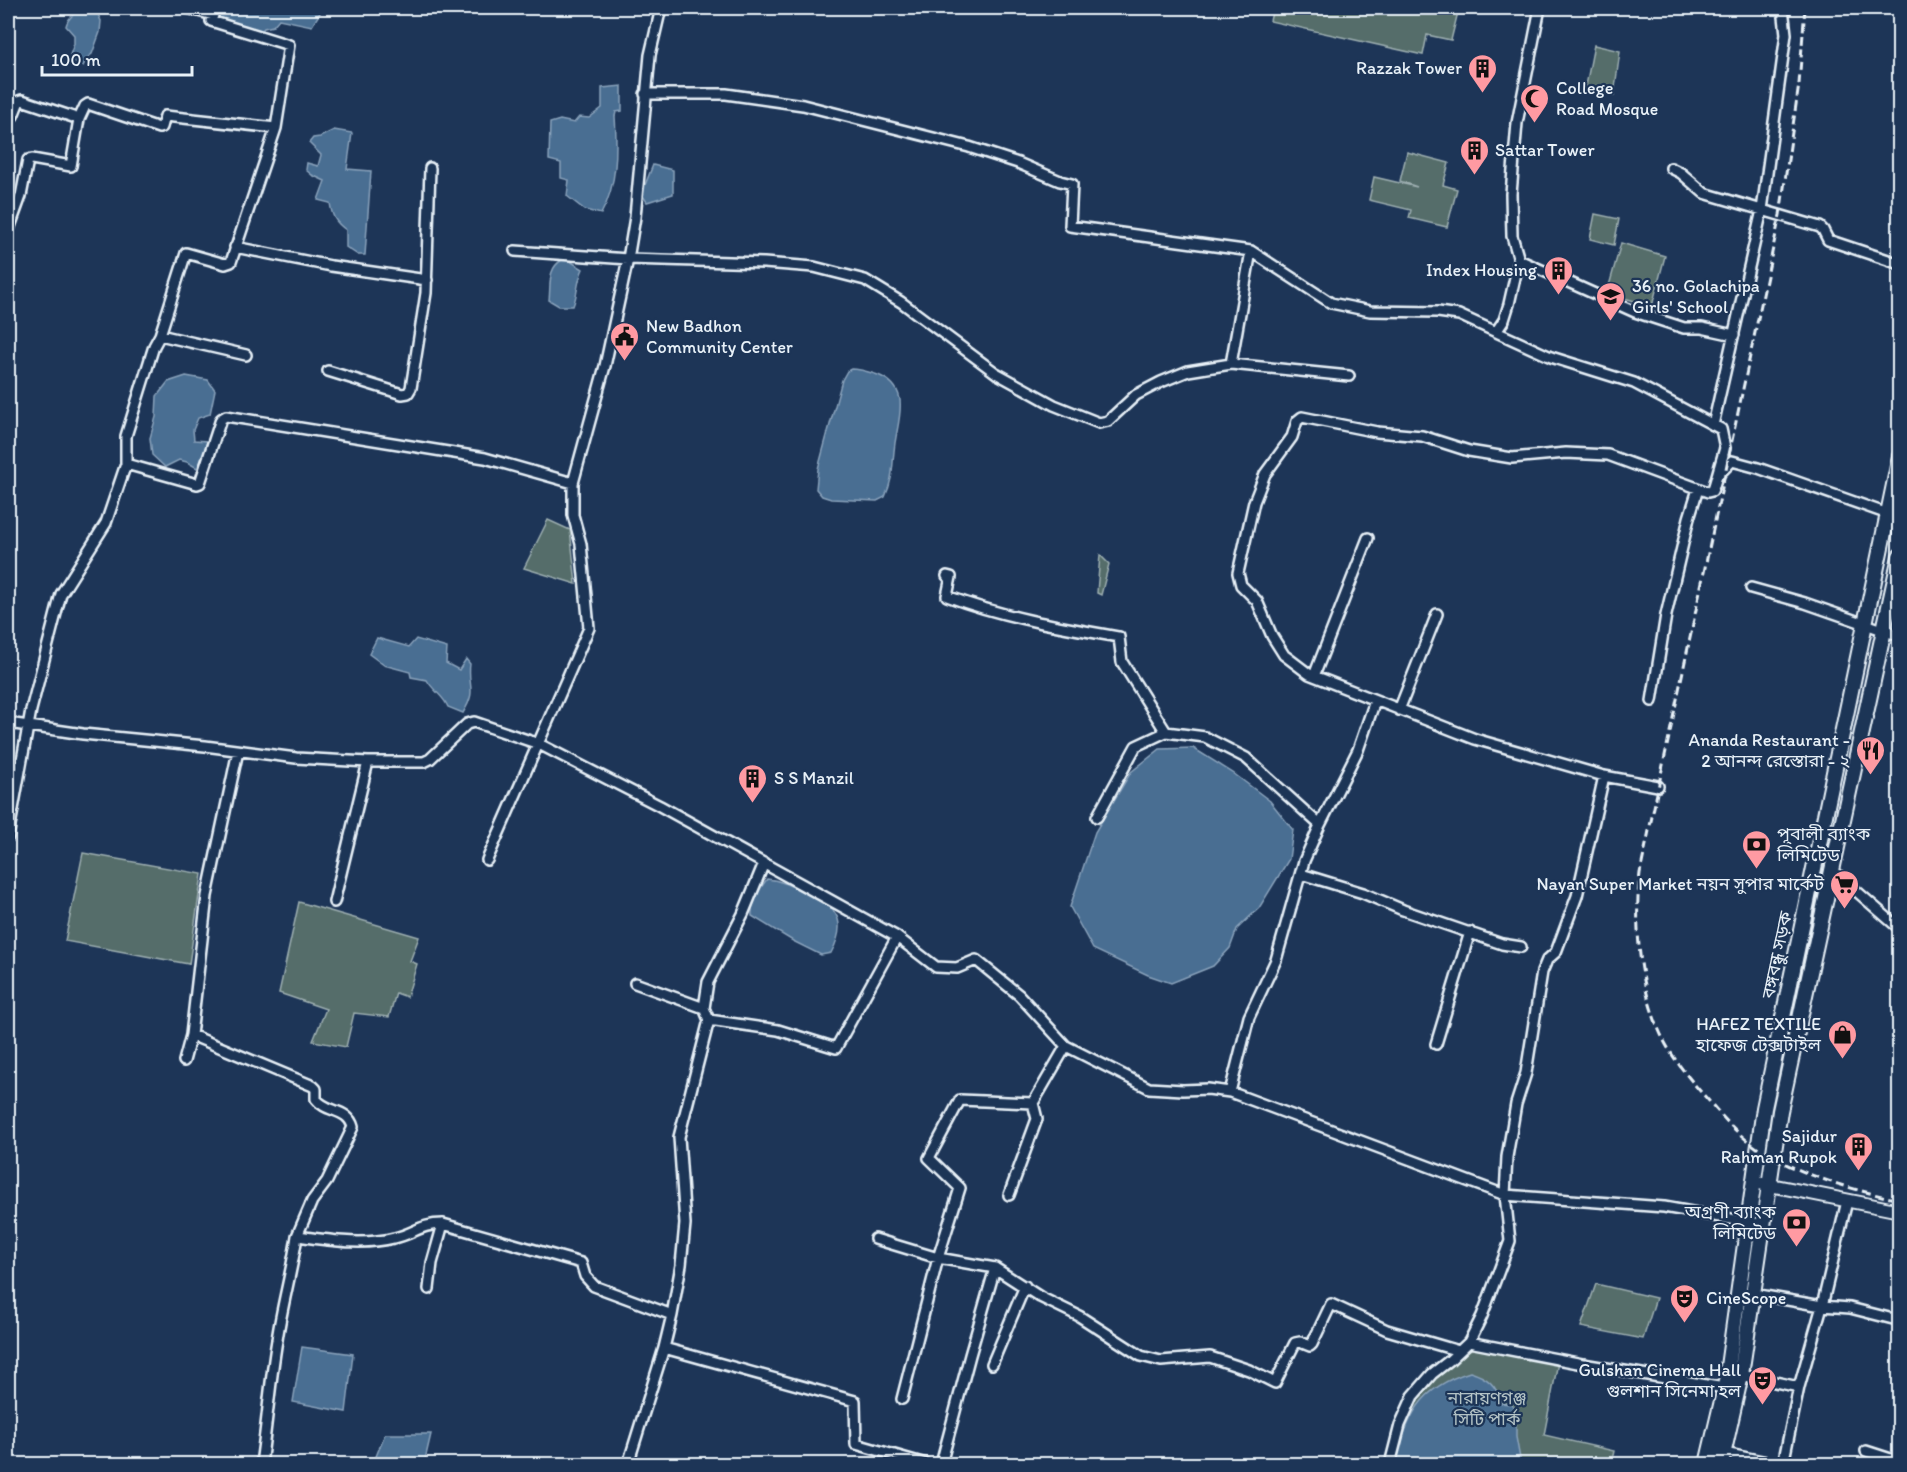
<svg xmlns="http://www.w3.org/2000/svg" width="1907" height="1472" viewBox="0 0 1907 1472" font-family="Itim,'Noto Sans Bengali',sans-serif">
<style>
.green{fill:#546d6a;stroke:#9eafb1;stroke-width:1.5}
.water{fill:#4a6e92;stroke:#89a2bb;stroke-width:1.5}
.lines{fill:none;stroke-linecap:round;stroke-linejoin:round}
.minor-casing{stroke:#e8f1f8;stroke-width:14}
.tertiary-casing{stroke:#e8f1f8;stroke-width:16}
.secondary-casing{stroke:#e8f1f8;stroke-width:18}
.minor{stroke:#1d3557;stroke-width:9}
.tertiary{stroke:#1d3557;stroke-width:12}
.secondary{stroke:#1d3557;stroke-width:14}
.rail{stroke:#e8f1f8;stroke-width:3;stroke-dasharray:9 4.5;stroke-linecap:butt}
.labels{text-anchor:middle;stroke-width:4.5;stroke-linejoin:round;paint-order:stroke}
.poi-label{font-size:18px;fill:#e8f1f8;stroke:#1d3557;text-anchor:end}
.street-label{font-size:18px;fill:#e8f1f8;stroke:#1d3557}
.park-label{font-size:18px;fill:#b4c3c6;stroke:#1d3557}
</style>
<rect width="100%" height="100%" fill="#1d3557"/>
<filter id="ink" filterUnits="userSpaceOnUse"><feTurbulence type="fractalNoise" baseFrequency=".0167" numOctaves="2"/><feDisplacementMap in="SourceGraphic" scale="12" xChannelSelector="R" yChannelSelector="G"/><feConvolveMatrix kernelMatrix="1 2 1 2 8 2 1 2 1" color-interpolation-filters="sRGB"/></filter>
<g filter="url(#ink)">
<path class="green" d="M1273,8H1459L1451,40L1427,35L1423,55L1270,21Z
M1594,45L1620,51L1614,95L1585,91Z
M1407,152L1449,163L1443,185L1457,189L1447,227L1409,218L1411,210L1369,200L1374,177L1417,187L1400,181Z
M1595,214L1619,219L1614,245L1590,239Z
M1621,243L1665,256L1652,306L1607,293Z
M548,520L570,530L576,584L524,568Z
M1100,555L1109,564L1101,595L1097,593Z
M83,853L202,874L189,964L65,941Z
M299,902L419,937L410,961L417,964L407,997L396,993L389,1017L354,1013L346,1047L313,1041L326,1009L279,993Z
M1596,1284L1656,1298L1643,1339L1581,1327Z
M1476,1348L1558,1362L1544,1435L1614,1451L1611,1464H1392L1413,1404L1430,1383L1464,1351Z"/>
<path class="water" d="M78,8H95L101,21L100,32L92,54L88,57L83,66L74,62L70,55L74,44V35L66,26C68,16 75,16 78,8Z
M216,8H323L312,26L279,19L273,26L264,28L261,32L216,18L217,13L214,11Z
M622,86V111L616,112L615,116C617,148 618,184 601,214L585,210L567,196L569,180L561,178V163L549,160L550,123L560,120L574,123L579,117L589,118L602,108V88Z
M334,130L352,133L347,169L371,171L365,255H358L346,247V230C335,222 332,216 330,203L318,200L325,181L312,175L306,170L307,163L318,166L321,155L309,143L313,138L320,137Z
M653,165L673,170V194L647,202L643,196L645,185Z
M562,260L570,261L583,269C577,281 578,293 573,306H559L549,300C551,284 547,269 562,260Z
M851,369C861,369 869,372 878,375C911,388 899,416 895,443C892,464 894,477 885,497L877,501L831,499L822,496L816,489L818,469L842,380L847,371Z
M186,376L208,380L215,390L210,414L198,418L193,430L194,440L207,441L203,457L197,468L187,462L179,460L165,467L152,455L150,438L156,417L157,396L168,382Z
M377,638L409,647L416,639L447,648L446,663L459,670L466,659L470,664C467,687 478,689 463,713L448,707C443,695 433,691 427,680L411,677L410,672L384,665L369,654Z
M1193,748L1233,773L1270,801L1293,830L1289,859L1259,908L1237,929L1230,948L1213,966L1171,983L1148,975L1093,949L1070,907L1095,832L1131,772L1160,749Z
M767,879C781,880 791,886 803,892C834,905 850,918 831,953L821,955L793,941L752,916C751,901 759,890 767,879Z
M302,1347L353,1354L346,1412L293,1402Z
M1470,1372C1487,1377 1497,1385 1501,1403L1511,1404L1516,1409V1437L1521,1464H1395C1408,1416 1418,1388 1470,1372Z
M385,1434H431L424,1464H373Z"/>
<g class="lines">
<defs>
<path id="minor" d="M661,8L650,55L635,217L628,259L764,263L814,267L865,280L901,302L996,373L1054,405L1099,423L1108,421L1136,395L1161,382L1188,371L1231,364
M645,94H726L803,105L969,147L1018,163L1060,181L1072,184L1070,226L1251,251L1331,303L1370,311L1438,312L1459,315L1551,357L1634,383L1721,429L1725,448L1714,486L1712,491L1708,492L1608,455L1566,453L1512,458L1469,451L1422,436L1377,432L1302,417L1297,421L1292,437L1265,474L1254,502L1238,573L1241,585L1257,601L1272,636L1284,655L1309,674L1475,739L1604,776L1658,786
M8,117L13,116L19,101L22,100L79,119L85,106L88,104L159,128L162,127L165,116L276,128L289,45L211,21L213,15L187,8
M1671,168L1681,173L1704,193L1820,227L1823,230L1828,240L1900,264
M8,232L21,196L28,160L32,159L71,166L79,119
M235,247L331,266L427,280
M1251,251L1231,364L1349,376
M1519,260L1635,312L1684,328H1702L1734,335
M1496,332L1504,320L1509,304L1519,260L1512,236L1511,194L1517,123L1540,8
M160,335L246,355
M328,371L402,394L408,393L411,388L426,293L430,168
M1713,425L1762,210L1786,34L1783,8
M126,464V436L154,346L160,335L186,253L225,264L231,262L276,128
M1719,474L1732,461L1758,468L1888,514
M947,576L951,577L947,596C1002,617 1061,627 1119,637L1122,662L1166,732
M1751,588L1805,603L1900,636
M1314,676L1368,538
M1652,701L1666,615L1689,518L1698,489
M1399,710L1437,614
M8,723L83,734L205,746L296,758L368,762H424L430,759L467,724L474,722L539,744L660,806L897,937L936,967L957,968L976,960L1019,995L1066,1046L1149,1088L1183,1090L1208,1089L1230,1092L1505,1195L1664,1207L1764,1225
M1097,817L1136,746L1166,732L1205,737L1246,758L1320,825
M8,837L31,710L61,594L106,523L126,464L197,484L200,483L221,419L226,416L485,458L573,483
M487,860L589,628L581,544L573,515V483L605,366L628,259L515,251
M1831,869L1900,929
M1301,874L1363,893L1403,910L1502,944L1521,947
M334,902L368,762
M635,983L704,1008
M709,1020L778,1030L836,1048L897,937
M191,1035L313,1086L316,1089V1099C326,1113 348,1108 353,1127L327,1181L312,1201L297,1236
M1436,1044L1470,932
M184,1061L191,1035L207,896L238,751
M1230,1092L1249,1017L1276,960L1304,861L1320,825L1358,750L1375,701
M1009,1195L1037,1119L1033,1103
M875,1239L938,1258L960,1188L929,1158L960,1100L1033,1103L1066,1046
M995,1268L1040,1297L1079,1316L1141,1356L1161,1361L1210,1357L1249,1370L1275,1383L1295,1343L1300,1342L1310,1346L1312,1344L1331,1304L1387,1330L1459,1351
M429,1289L432,1263L443,1224
M1753,1294L1822,1306L1850,1308L1893,1319
M672,1315L664,1348L855,1401L856,1444L926,1464
M1469,1342L1583,1364L1730,1389
M992,1364L1025,1286
M1741,1375L1799,1387
M902,1399L938,1258L995,1268L970,1355L941,1464
M1866,1451L1900,1462
M1724,1453L1777,1464
M261,1464C267,1423 270,1382 277,1340C282,1305 292,1271 297,1236C329,1240 362,1246 394,1238C414,1234 420,1224 443,1224L581,1263L585,1276L594,1286L672,1315L681,1265L685,1224L679,1137L709,1020L704,1008L708,982L743,914L764,863
M628,1464L664,1348
M1390,1464L1400,1425L1413,1396L1432,1374L1450,1360L1469,1342L1482,1316L1510,1241L1505,1195L1507,1157L1516,1104L1526,1073L1542,972L1547,960L1556,952L1577,896L1604,776
M1783,1464L1799,1387L1822,1306L1847,1201"/>
<path id="tertiary" d="M1755,1182L1900,1211"/>
<path id="secondary" d="M1707,1464L1725,1388L1764,1108L1900,456
M1721,1464L1741,1375L1780,1111L1900,556"/>
</defs>
<use href="#minor" class="minor-casing"/>
<use href="#tertiary" class="tertiary-casing"/>
<use href="#secondary" class="secondary-casing"/>
<use href="#minor" class="minor"/>
<use href="#tertiary" class="tertiary"/>
<use href="#secondary" class="secondary"/>
<path class="rail" d="M1805,8L1799,84L1780,215L1640,873C1634,925 1639,982 1659,1030C1669,1055 1691,1081 1709,1101C1724,1119 1742,1139 1762,1151C1803,1176 1853,1190 1900,1200"/>
</g>
</g>
<defs>
<symbol id="building-pin" viewBox="-11 -11 22 30"><path d="M0 17L-7.5 6A9.5 9.5 0 1 1 7.5 6Z" fill="#ff9aa2" stroke="#1d3557"/><path d="M-4-6H4V6H1V3H-1V6H-4ZM-2.5-4.3h1.7v1.8h-1.7ZM.8-4.3h1.7v1.8H.8ZM-2.5-1h1.7V.8h-1.7ZM.8-1h1.7V.8H.8Z" fill="#111"/></symbol>
<symbol id="mosque-pin" viewBox="-11 -11 22 30"><path d="M0 17L-7.5 6A9.5 9.5 0 1 1 7.5 6Z" fill="#ff9aa2" stroke="#1d3557"/><path d="M3.5-4.9A6 6 0 1 0 3.5 4.9A5 5 0 1 1 3.5-4.9Z" fill="#111"/></symbol>
<symbol id="school-pin" viewBox="-11 -11 22 30"><path d="M0 17L-7.5 6A9.5 9.5 0 1 1 7.5 6Z" fill="#ff9aa2" stroke="#1d3557"/><path d="M0-5L7-2L0 1L-7-2ZM-4 1L0 2.5L4 1V4Q0 6-4 4Z" fill="#111"/></symbol>
<symbol id="civic-pin" viewBox="-11 -11 22 30"><path d="M0 17L-7.5 6A9.5 9.5 0 1 1 7.5 6Z" fill="#ff9aa2" stroke="#1d3557"/><path d="M-.6-6.5H3V-4.5H.6V-3L4-1V1h2V6H-6V1h2V-1L-.6-3ZM-1.2 2.5V6h2.4V2.5Z" fill="#111"/></symbol>
<symbol id="restaurant-pin" viewBox="-11 -11 22 30"><path d="M0 17L-7.5 6A9.5 9.5 0 1 1 7.5 6Z" fill="#ff9aa2" stroke="#1d3557"/><path d="M-5-6h1v4h1v-4h1v4h1v-4h1v5L-1.5 .5V6h-2V.5L-5-1ZM5-6V6H3V1.5H1.5Q1.5-4 5-6Z" fill="#111"/></symbol>
<symbol id="bank-pin" viewBox="-11 -11 22 30"><path d="M0 17L-7.5 6A9.5 9.5 0 1 1 7.5 6Z" fill="#ff9aa2" stroke="#1d3557"/><path d="M-6-4H6V4H-6ZM0-2.3a2.3 2.3 0 1 0 0 4.6a2.3 2.3 0 1 0 0-4.6Z" fill="#111"/></symbol>
<symbol id="supermarket-pin" viewBox="-11 -11 22 30"><path d="M0 17L-7.5 6A9.5 9.5 0 1 1 7.5 6Z" fill="#ff9aa2" stroke="#1d3557"/><path d="M-6-5.5h2.5l.6 2H6L4.5 2H-2.5L-4.4-4H-6ZM-1.5 3.2a1.3 1.3 0 1 0 .1 0ZM3 3.2a1.3 1.3 0 1 0 .1 0Z" fill="#111"/></symbol>
<symbol id="shop-pin" viewBox="-11 -11 22 30"><path d="M0 17L-7.5 6A9.5 9.5 0 1 1 7.5 6Z" fill="#ff9aa2" stroke="#1d3557"/><path d="M-5-2.5h2.3a2.7 3.5 0 0 1 5.4 0H5L5.5 6h-11ZM-1.5-2.5h3a1.5 2.3 0 0 0-3 0Z" fill="#111"/></symbol>
<symbol id="theatre-pin" viewBox="-11 -11 22 30"><path d="M0 17L-7.5 6A9.5 9.5 0 1 1 7.5 6Z" fill="#ff9aa2" stroke="#1d3557"/><path d="M-5-5.5Q0-4 5-5.5V0Q5 5 0 6Q-5 5-5 0ZM-3.3-2.5H-1v1.5H-3.3ZM1-2.5H3.3v1.5H1ZM-2.8 1Q0 5.5 2.8 1Z" fill="#111"/></symbol>
</defs>
<g fill-rule="evenodd">
<use href="#building-pin" x="1466" y="52" width="33" height="45"/>
<use href="#mosque-pin" x="1518" y="82" width="33" height="45"/>
<use href="#building-pin" x="1458" y="134" width="33" height="45"/>
<use href="#building-pin" x="1542" y="254" width="33" height="45"/>
<use href="#school-pin" x="1594" y="280" width="33" height="45"/>
<use href="#civic-pin" x="608" y="320" width="33" height="45"/>
<use href="#restaurant-pin" x="1854" y="734" width="33" height="45"/>
<use href="#building-pin" x="736" y="762" width="33" height="45"/>
<use href="#bank-pin" x="1740" y="828" width="33" height="45"/>
<use href="#supermarket-pin" x="1828" y="868" width="33" height="45"/>
<use href="#shop-pin" x="1826" y="1018" width="33" height="45"/>
<use href="#building-pin" x="1842" y="1130" width="33" height="45"/>
<use href="#bank-pin" x="1780" y="1206" width="33" height="45"/>
<use href="#theatre-pin" x="1668" y="1282" width="33" height="45"/>
<use href="#theatre-pin" x="1746" y="1364" width="33" height="45"/>
</g>
<g class="labels">
<g class="poi-label">
<text x="1462" y="74">Razzak Tower</text>
<text x="1556" y="94" text-anchor="start">College<tspan x="1556" dy="21">Road Mosque</tspan></text>
<text x="1495" y="156" text-anchor="start">Sattar Tower</text>
<text x="1537" y="276">Index Housing</text>
<text x="1632" y="292" text-anchor="start">36 no. Golachipa<tspan x="1632" dy="21">Girls' School</tspan></text>
<text x="646" y="332" text-anchor="start">New Badhon<tspan x="646" dy="21">Community Center</tspan></text>
<text x="1850" y="746">Ananda Restaurant -<tspan x="1850" dy="21">2 আনন্দ রেস্তোরা - ২</tspan></text>
<text x="774" y="784" text-anchor="start">S S Manzil</text>
<text x="1777" y="840" text-anchor="start">পূবালী ব্যাংক<tspan x="1777" dy="21">লিমিটেড</tspan></text>
<text x="1824" y="890">Nayan Super Market নয়ন সুপার মার্কেট</text>
<text x="1821" y="1030">HAFEZ TEXTILE<tspan x="1821" dy="21">হাফেজ টেক্সটাইল</tspan></text>
<text x="1837" y="1142">Sajidur<tspan x="1837" dy="21">Rahman Rupok</tspan></text>
<text x="1776" y="1218">অগ্রণী ব্যাংক<tspan x="1776" dy="21">লিমিটেড</tspan></text>
<text x="1706" y="1304" text-anchor="start">CineScope</text>
<text x="1741" y="1376">Gulshan Cinema Hall<tspan x="1741" dy="21">গুলশান সিনেমা হল</tspan></text>
</g>
<g class="street-label">
<text transform="translate(1777 955) rotate(-78)" y="6">বঙ্গবন্ধু সড়ক</text>
</g>
<g class="park-label">
<text x="1487" y="1404">নারায়ণগঞ্জ<tspan x="1487" dy="21">সিটি পার্ক</tspan></text>
</g>
</g>
<rect width="1907" height="1472" fill="none" stroke="#1d3557" stroke-width="30"/>
<rect x="15" y="15" width="1877" height="1442" fill="none" stroke="#e8f1f8" stroke-width="2" filter="url(#ink)"/>
<path d="M42 66v9h150v-9" fill="none" stroke="#e8f1f8" stroke-width="3"/>
<text x="51" y="66" font-size="18" fill="#e8f1f8" stroke="#1d3557" stroke-width="4.5" paint-order="stroke">100 m</text>
</svg>
